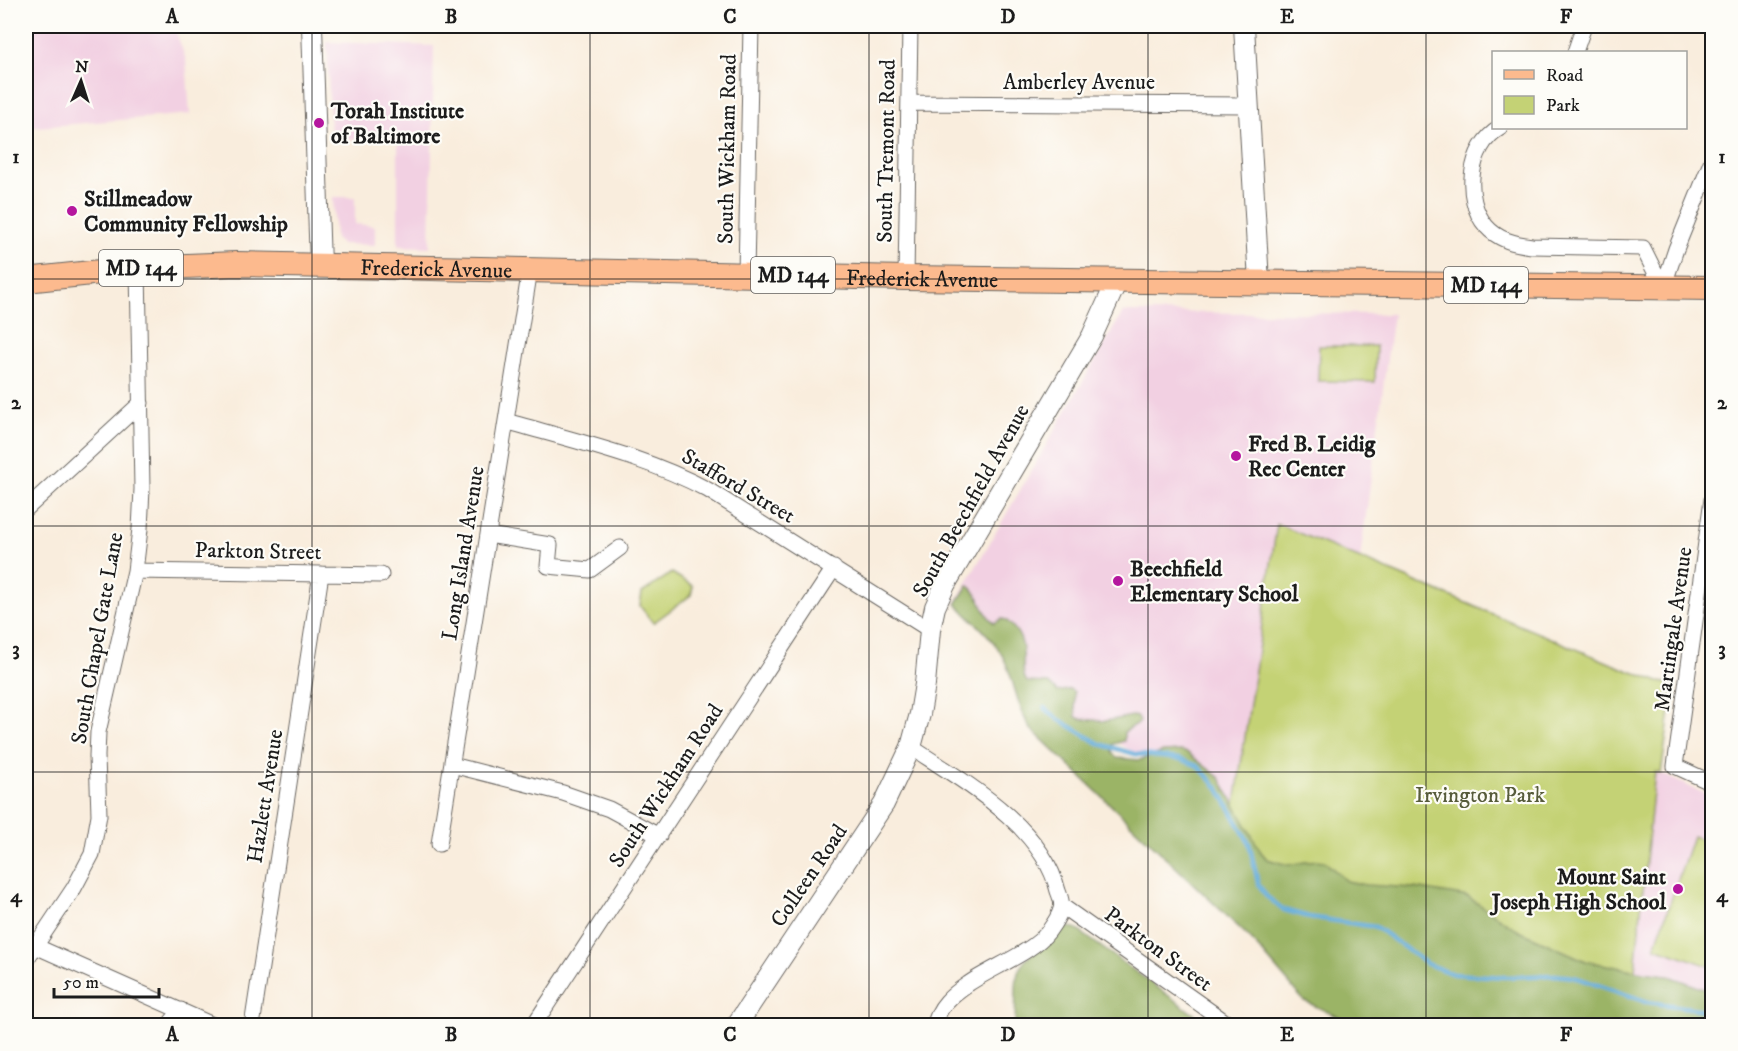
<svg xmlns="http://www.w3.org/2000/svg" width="1738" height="1051" viewBox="0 0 1738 1051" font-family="'IM FELL DW Pica',serif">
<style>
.built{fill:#f2d0e2}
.green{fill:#c4d275;stroke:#707748;stroke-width:1.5}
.forest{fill:#9bb466;stroke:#5c6841;stroke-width:1.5}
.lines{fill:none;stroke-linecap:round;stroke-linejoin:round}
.stream{stroke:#62acda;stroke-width:4.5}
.minor-casing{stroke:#696560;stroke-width:17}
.tertiary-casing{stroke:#696560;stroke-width:22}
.primary-casing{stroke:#696560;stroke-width:26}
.minor{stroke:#fff;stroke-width:15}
.tertiary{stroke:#fff;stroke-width:20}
.primary{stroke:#fcba8e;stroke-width:24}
.grid{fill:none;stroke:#1c1c1c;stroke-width:1.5;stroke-opacity:0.55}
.poi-dot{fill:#b5179e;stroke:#fdfcf7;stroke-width:2}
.labels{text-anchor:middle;stroke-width:4.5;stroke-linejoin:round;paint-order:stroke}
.shield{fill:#fdfcf7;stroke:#605f5e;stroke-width:1.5}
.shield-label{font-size:21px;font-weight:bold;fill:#1c1c1c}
.street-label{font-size:22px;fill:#1c1c1c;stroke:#fdfcf7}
.poi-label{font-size:22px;font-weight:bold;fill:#1c1c1c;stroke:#fdfcf7;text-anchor:start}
.park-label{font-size:22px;fill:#575c3b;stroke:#fdfcf7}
.neatline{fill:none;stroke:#1c1c1c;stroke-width:2}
.grid-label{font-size:20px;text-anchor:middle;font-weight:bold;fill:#1c1c1c}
</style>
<rect width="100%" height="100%" fill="#fdfcf7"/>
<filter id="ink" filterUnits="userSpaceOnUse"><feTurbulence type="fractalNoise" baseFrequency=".0167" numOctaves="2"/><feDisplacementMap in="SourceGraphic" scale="12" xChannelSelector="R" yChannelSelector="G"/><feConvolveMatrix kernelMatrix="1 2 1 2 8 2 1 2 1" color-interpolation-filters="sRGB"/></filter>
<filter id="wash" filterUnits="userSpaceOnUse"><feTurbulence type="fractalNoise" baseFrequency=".008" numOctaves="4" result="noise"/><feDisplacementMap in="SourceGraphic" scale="24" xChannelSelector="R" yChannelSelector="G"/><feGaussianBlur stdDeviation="1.35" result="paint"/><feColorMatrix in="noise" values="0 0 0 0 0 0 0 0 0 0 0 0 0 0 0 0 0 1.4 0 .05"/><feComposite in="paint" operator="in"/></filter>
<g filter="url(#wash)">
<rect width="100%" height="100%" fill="#f9eddd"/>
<path class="built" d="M26,26H174L186,60L190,114L26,128Z
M327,42L434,46L430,247L398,246V140L362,138L331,141Z
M333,197H355V224L375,226V245L341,244L335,239Z
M1123,312L1393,314L1360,559L1277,525L1230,837L1185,781L1020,688L1001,636L955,603Z
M1655,771L1712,797V1005L1634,980Z"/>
<path class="green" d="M1319,346H1376L1375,382L1318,381Z
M1277,524L1617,666L1659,682L1674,684L1661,774L1655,772L1634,980L1429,961L1230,837Z
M672,573L693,586L691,595L653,623L640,606L642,593Z
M1693,836L1712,842V967L1655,947Z"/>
<path class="forest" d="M968,585C981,594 982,613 994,623C997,622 999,620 1002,619C1006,619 1008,622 1010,624C1033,645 1017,668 1027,682L1048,683L1058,692L1070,689L1074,692L1076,717L1081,719L1106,721L1132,716L1138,717L1140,722L1124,732V741L1113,744L1112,752L1117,758L1140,760L1163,752L1181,751L1188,753L1220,778L1261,852L1267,859L1288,865L1316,860L1324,861L1347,881L1366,885L1414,888L1468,897L1519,931L1586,961L1643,972L1667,975L1712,992V1025L1359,1026L1345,1020L1304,1001L1250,938L1030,728C1016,706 1015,680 1003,657C992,636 973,621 956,604Z
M1067,927L1075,928L1209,1025L1018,1026L1015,1020C1016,1006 1015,991 1017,977C1019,957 1053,939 1067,927Z"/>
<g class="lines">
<path class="stream" d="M1045,708L1058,719L1100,744L1135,754L1180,759L1198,766L1219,789L1249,843L1258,883L1266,896L1284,910L1309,917L1376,927L1427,964L1453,974L1506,977L1554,975L1574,977L1648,1002L1712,1011"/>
</g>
</g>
<g filter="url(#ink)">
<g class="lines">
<defs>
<path id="minor" d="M1575,52L1584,26
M909,103L1248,105
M1500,128C1468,146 1463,199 1486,226C1498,240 1515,244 1532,246L1643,248L1663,288
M746,274L751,26
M906,278L910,26
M1663,288L1676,249L1712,160
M506,421C574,441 645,456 708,490L930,630
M1712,499L1675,766L1712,783
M26,509L141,403
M488,535L550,545L548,566L590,570L620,548
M135,571L381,575
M911,747C964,782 1042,825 1058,891C1060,896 1063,903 1061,909C1059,917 1053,925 1048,932C1033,952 989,969 968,984C953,994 937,1007 935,1026
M452,765L563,793L609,809L659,836
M439,844L530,269
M1062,906L1231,1026
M35,946L215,1026
M26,960L74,888L92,854L99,815L97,756L98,732L135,571L140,529L142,489L138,268
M168,1026L181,1010
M252,1026L321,574
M533,1026L834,568"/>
<path id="tertiary" d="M312,26L320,265
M1244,26L1259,282
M736,1026L884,804L911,747L920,714L925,684L930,630L935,607L945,585L1092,336L1117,281"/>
<g id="primary">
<path id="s1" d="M26,280L138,268L236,264L906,278L1712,288"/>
</g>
</defs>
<use href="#minor" class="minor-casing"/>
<use href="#tertiary" class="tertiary-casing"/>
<use href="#primary" class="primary-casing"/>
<use href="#minor" class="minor"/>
<use href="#tertiary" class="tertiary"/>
<use href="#primary" class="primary"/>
</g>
</g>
<path class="grid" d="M312,26V1026M590,26V1026M869,26V1026M1148,26V1026M1426,26V1026M26,279H1712M26,526H1712M26,772H1712"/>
<g class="poi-dot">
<circle cx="319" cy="123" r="6"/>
<circle cx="72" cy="211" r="6"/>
<circle cx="1236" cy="456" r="6"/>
<circle cx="1118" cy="581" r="6"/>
<circle cx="1678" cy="889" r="6"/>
</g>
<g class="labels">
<g class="shield">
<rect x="99" y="250" width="84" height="36" rx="4.5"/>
<rect x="751" y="257" width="84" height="36" rx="4.5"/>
<rect x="1444" y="267" width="84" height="36" rx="4.5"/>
</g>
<g class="shield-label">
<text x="141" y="275">MD 144</text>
<text x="793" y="282">MD 144</text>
<text x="1486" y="292">MD 144</text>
</g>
<g class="street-label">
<text x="1079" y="89">Amberley Avenue</text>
<text transform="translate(726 149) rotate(-89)" y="8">South Wickham Road</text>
<text transform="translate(885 151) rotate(-89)" y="8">South Tremont Road</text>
<text dy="8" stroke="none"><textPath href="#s1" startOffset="411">Frederick Avenue</textPath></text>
<text dy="8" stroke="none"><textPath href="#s1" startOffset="897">Frederick Avenue</textPath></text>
<text transform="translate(739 485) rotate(30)" y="8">Stafford Street</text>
<text transform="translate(970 500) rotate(-61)" y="8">South Beechfield Avenue</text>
<text transform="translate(258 550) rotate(1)" y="8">Parkton Street</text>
<text transform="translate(462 553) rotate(-81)" y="8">Long Island Avenue</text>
<text transform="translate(1672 629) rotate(-82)" y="8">Martingale Avenue</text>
<text transform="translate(96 638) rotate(-80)" y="8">South Chapel Gate Lane</text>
<text transform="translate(665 785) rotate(-57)" y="8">South Wickham Road</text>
<text transform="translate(264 796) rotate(-81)" y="8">Hazlett Avenue</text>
<text transform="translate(808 875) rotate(-56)" y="8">Colleen Road</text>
<text transform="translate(1159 948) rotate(36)" y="8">Parkton Street</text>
</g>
<g class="poi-label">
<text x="331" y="118">Torah Institute<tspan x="331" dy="25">of Baltimore</tspan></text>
<text x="84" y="206">Stillmeadow<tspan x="84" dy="25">Community Fellowship</tspan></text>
<text x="1248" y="451">Fred B. Leidig<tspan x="1248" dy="25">Rec Center</tspan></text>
<text x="1130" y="576">Beechfield<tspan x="1130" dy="25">Elementary School</tspan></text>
<text x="1666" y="884" text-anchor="end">Mount Saint<tspan x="1666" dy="25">Joseph High School</tspan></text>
</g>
<g class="park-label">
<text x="1480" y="802">Irvington Park</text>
</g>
</g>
<rect width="1738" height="1051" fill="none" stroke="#fdfcf7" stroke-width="66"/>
<rect x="1492" y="51" width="195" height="78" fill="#fdfcf7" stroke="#a3a29f" stroke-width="1.5"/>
<rect x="1504" y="70" width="30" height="9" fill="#fcba8e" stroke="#a3a29f" stroke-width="1.5"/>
<text x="1546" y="81" font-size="18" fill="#1c1c1c">Road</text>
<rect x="1504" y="96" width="30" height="18" fill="#c4d275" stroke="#a3a29f" stroke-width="1.5"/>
<text x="1546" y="111" font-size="18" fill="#1c1c1c">Park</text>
<g transform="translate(81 81) rotate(3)" stroke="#fdfcf7" stroke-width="4.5" paint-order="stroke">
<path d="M0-4.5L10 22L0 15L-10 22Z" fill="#1c1c1c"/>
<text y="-9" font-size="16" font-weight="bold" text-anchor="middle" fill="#1c1c1c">N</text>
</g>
<path d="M54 988v9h105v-9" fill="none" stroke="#1c1c1c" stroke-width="3"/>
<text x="63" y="988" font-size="18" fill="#1c1c1c" stroke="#fdfcf7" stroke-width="4.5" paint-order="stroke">50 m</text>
<rect x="33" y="33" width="1672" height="985" class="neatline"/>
<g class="grid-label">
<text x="172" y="23">A</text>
<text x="451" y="23">B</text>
<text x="730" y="23">C</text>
<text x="1008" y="23">D</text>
<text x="1287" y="23">E</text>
<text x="1566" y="23">F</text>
<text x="16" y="163">1</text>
<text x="1722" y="163">1</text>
<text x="16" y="409">2</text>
<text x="1722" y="409">2</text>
<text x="16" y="655">3</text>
<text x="1722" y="655">3</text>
<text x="16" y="902">4</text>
<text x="1722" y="902">4</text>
<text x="172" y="1041">A</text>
<text x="451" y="1041">B</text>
<text x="730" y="1041">C</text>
<text x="1008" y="1041">D</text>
<text x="1287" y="1041">E</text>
<text x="1566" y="1041">F</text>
</g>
</svg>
